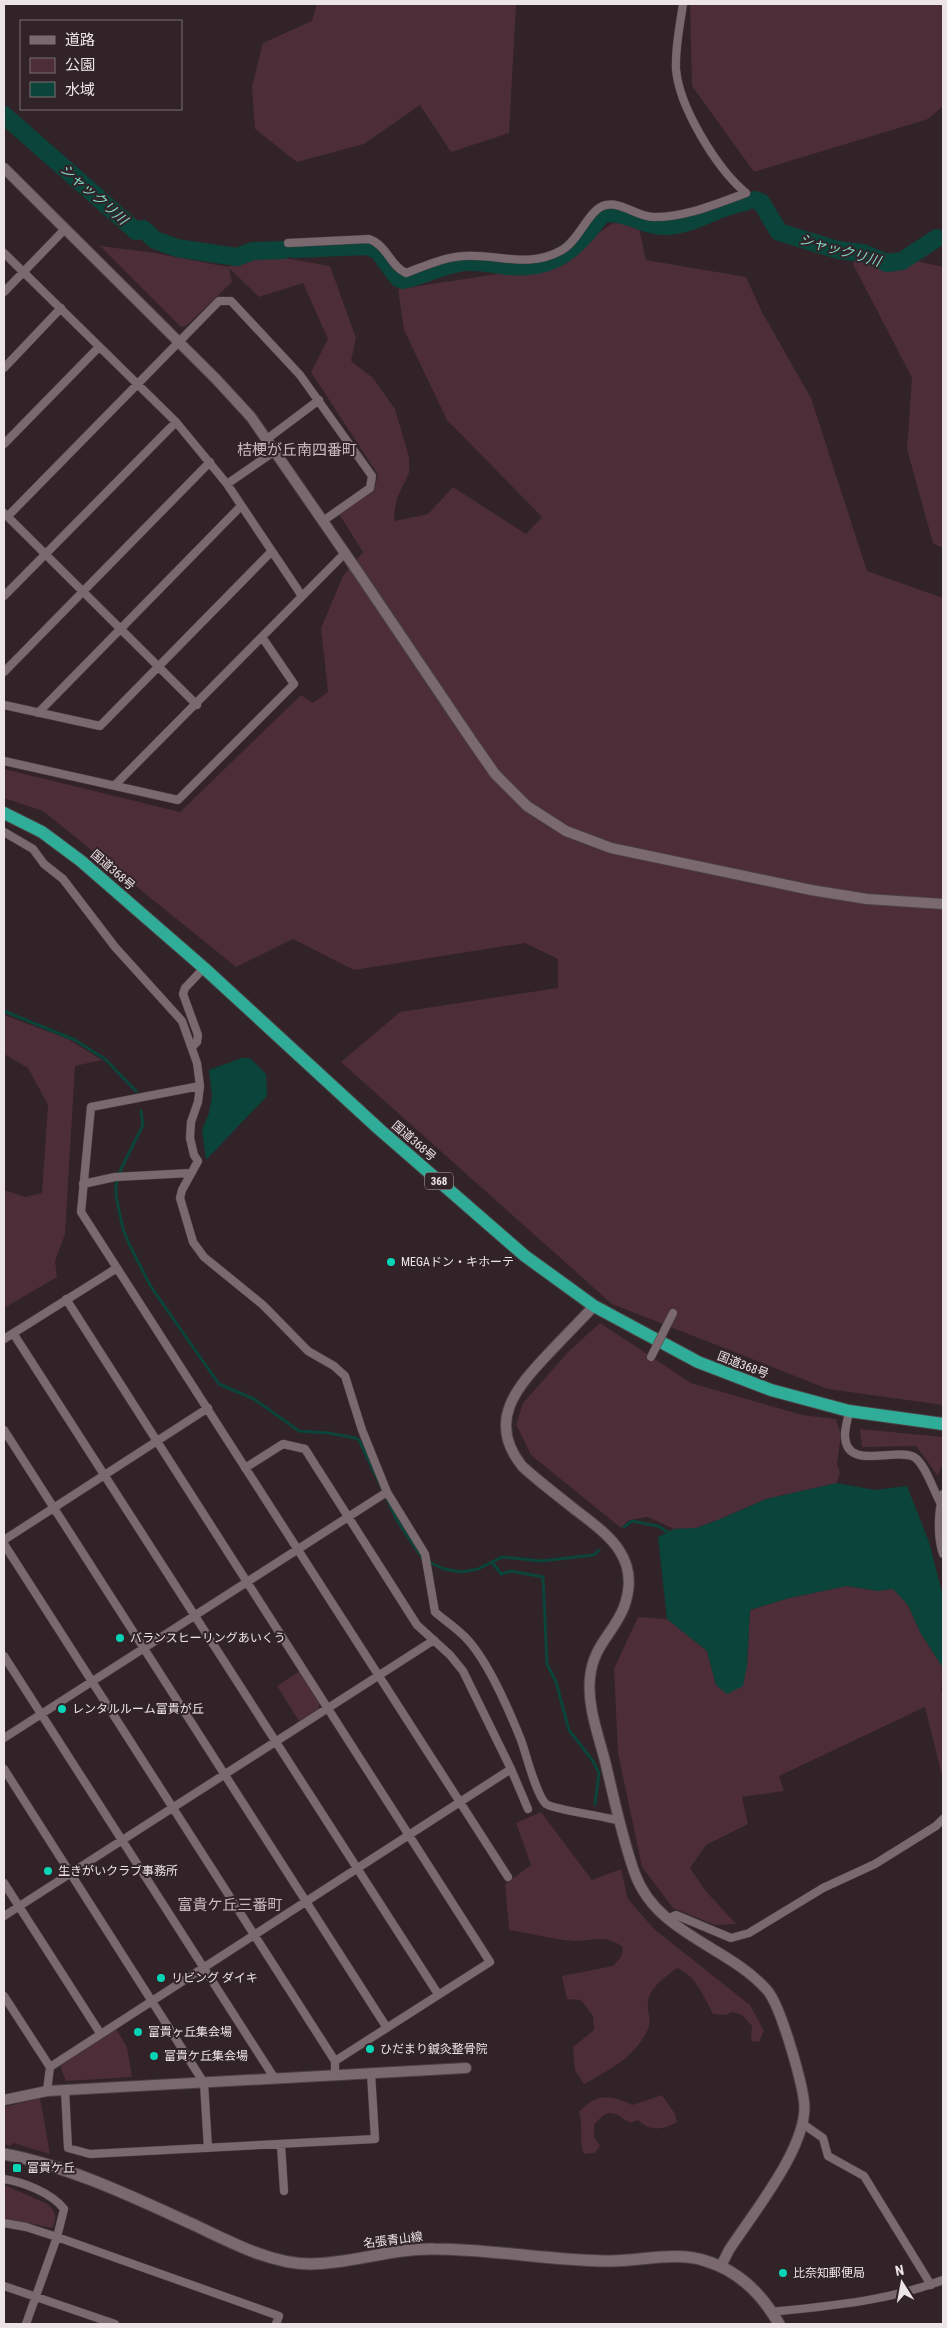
<svg xmlns="http://www.w3.org/2000/svg" width="947" height="2328" viewBox="0 0 947 2328" font-family="'Roboto Condensed','Noto Sans JP',sans-serif">
<style>
.green{fill:#4d2d38}
.water{fill:#0a443a}
.lines{fill:none;stroke-linecap:round;stroke-linejoin:round}
.stream{stroke:#0a443a;stroke-width:3}
.river{stroke:#0a443a;stroke-width:18}
.minor-casing{stroke:#4b4144;stroke-width:9}
.tertiary-casing{stroke:#4b4144;stroke-width:12}
.secondary-casing{stroke:#4b4144;stroke-width:13}
.trunk-casing{stroke:#4b4144;stroke-width:14}
.minor{stroke:#7a6a6f;stroke-width:8}
.tertiary{stroke:#7a6a6f;stroke-width:10}
.secondary{stroke:#7a6a6f;stroke-width:11}
.trunk{stroke:#2fad98;stroke-width:12}
.minor-bridge-casing{stroke:#4b4144;stroke-width:9;stroke-linecap:butt}
.minor-bridge{stroke:#7a6a6f;stroke-width:8}
.poi-dot{fill:#07d5b6;stroke:#312328;stroke-width:2}
.labels{text-anchor:middle;stroke-width:4;stroke-linejoin:round;paint-order:stroke}
.shield{fill:#312328;stroke:#b5aaae;stroke-width:1}
.shield-label{font-size:11px;font-weight:bold;fill:#ede4e7}
.street-label{font-size:12px;fill:#ede4e7;stroke:#312328}
.poi-label{font-size:12px;fill:#ede4e7;stroke:#312328;text-anchor:start}
.water-label{font-size:14px;font-style:italic;fill:#80d8c3;stroke:#312328}
.quarter-label{font-size:15px;fill:#ccbac0;stroke:#312328}
</style>
<rect width="100%" height="100%" fill="#312328"/>
<path class="green" d="M317,4H516L509,133L451,152L420,105L364,144L297,162L255,129L252,87L263,43L312,21Z
M690,4H943V106L928,119L754,172L692,86Z
M613,223L638,224L646,260L746,277L762,312L811,398L867,571L943,598V1405L828,1389L612,1304L341,1062L400,1012L558,988V959L525,943L354,970L293,939L236,967L43,811L4,798V769L180,812L301,695L313,703L328,692L321,628L343,576L363,552L339,514L374,491L378,475L311,372L328,339L303,283L259,297L229,268L232,282L186,326L181,327L100,246L155,253L228,267L262,254L330,266L356,338L351,361L373,378L395,409L409,457V473L397,498L394,514L395,521L428,514L453,487L526,534L542,517L447,420L404,330L398,289L552,266Z
M860,248L943,267V548L933,543L907,449L912,378L853,264Z
M4,1015L68,1039L102,1060L75,1066L65,1234L55,1261L57,1277L4,1308V1190L25,1197L42,1193L48,1105L28,1068L4,1054Z
M600,1323L691,1383L802,1415L836,1419L841,1434L837,1464L840,1473L837,1483L766,1499L718,1520L696,1528L674,1529L648,1517L629,1520L621,1528L531,1455L516,1424L523,1403L570,1350Z
M860,1429L943,1437V1462L938,1476L916,1446L862,1447Z
M847,1586L878,1591L893,1588L908,1605L920,1632L943,1668L941,1690L943,1696V1779L925,1707L779,1776L784,1791L742,1797L748,1824L706,1845L690,1868L705,1890L736,1924L715,1925L673,1908L642,1867L618,1753L614,1669L638,1617L667,1619L707,1651L716,1685L747,1665L750,1610L789,1598Z
M300,1671L320,1703L318,1709L299,1721L277,1686Z
M541,1812L592,1880L621,1869L628,1899L654,1929L750,2005L764,2031L759,2042L751,2041L752,2026L742,2015L732,2012L726,2015L713,2014C704,1997 696,1976 677,1968C665,1978 646,1989 648,2007C648,2013 651,2020 649,2026C640,2054 608,2071 584,2084L575,2070L573,2047L594,2030L593,2016L581,2000L567,1999L562,1976L613,1966L621,1957L623,1947C603,1934 596,1941 575,1941C553,1940 530,1933 509,1930L505,1884L531,1865L516,1823Z
M116,2029L127,2047L132,2077L66,2081L60,2066Z
M662,2095L675,2114L677,2122C664,2130 650,2132 638,2120L630,2123C612,2111 609,2108 594,2125V2137L600,2146L595,2153L584,2154C578,2140 584,2127 579,2112C595,2093 611,2094 632,2105Z
M40,2098L50,2154L13,2143L10,2146L4,2144V2107Z
M4,2185L48,2204C56,2212 58,2219 52,2228L4,2218Z"/>
<path class="water" d="M242,1058H250L266,1074L267,1096L206,1160L202,1130L209,1113L212,1096L209,1070Z
M837,1483L875,1490L907,1486L929,1542L943,1596V1668L920,1632L908,1605L893,1589L878,1591L847,1586L789,1598L750,1610L747,1665L743,1686L727,1694L716,1685L707,1651L667,1619L658,1537L674,1529L696,1528L718,1520L766,1499Z"/>
<g class="lines">
<path class="stream" d="M4,1011L75,1040L105,1059L136,1091
M141,1111L143,1125L121,1169L116,1185V1196L123,1229L130,1246L150,1285L167,1310L219,1384L254,1399L299,1431L328,1433L355,1438L359,1440L397,1520L423,1559L444,1569L462,1572L478,1569L502,1557L541,1561L594,1555L599,1550
M624,1527L632,1521L658,1526L669,1533
M492,1562L501,1574L511,1571L543,1577L547,1664L556,1682L569,1730L593,1761L599,1773L595,1804"/>
<path class="river" d="M4,115L136,231L143,229L155,240L177,248L237,257L253,251L284,250
M755,200L761,202L779,232L838,250L863,253L887,263L902,261L937,238
M294,249L368,246L378,251L398,278L403,280C424,276 443,264 465,262C480,261 493,264 507,266C554,270 576,250 602,214C626,210 640,225 663,226C692,227 717,206 745,202"/>
<defs>
<path id="minor" d="M683,4C680,25 675,47 676,69C679,107 717,169 746,193
M288,243L369,239C387,245 390,266 406,273C425,266 444,257 464,256C499,254 529,269 562,250C579,241 589,208 606,205C623,202 637,217 654,217C686,217 716,204 746,193
M4,253L176,422L227,484L302,596
M4,292L65,229
M4,368L61,308
M267,439L319,400
M4,444L99,347
M227,484L275,451
M4,513L197,705
M8,516L219,301H231L300,375L372,476L370,488L323,521
M4,596L176,422
M4,672L210,462
M4,705L100,726L271,552
M38,713L241,506
M4,761L178,800L294,684L262,637
M115,785L345,553
M4,832L33,849L44,864L63,879L115,947L182,1021L197,1063L200,1086L198,1102L191,1122L190,1138L194,1155L198,1161L182,1190L180,1198L193,1242L204,1257L263,1305L308,1351L334,1366L345,1376L362,1430L387,1492L425,1554L435,1612C444,1620 455,1627 464,1636C487,1658 509,1710 521,1740C526,1753 536,1795 546,1804C554,1810 605,1816 620,1821
M192,1047L197,1042L198,1035L183,994L185,988L204,968
M200,1086L91,1107L81,1212L508,1877
M83,1184L115,1177L190,1173
M66,1299L490,1962L335,2061
M13,1333L438,1994
M4,1339L117,1268
M849,1411C848,1419 845,1427 845,1435C845,1472 895,1447 914,1457C925,1463 934,1492 941,1504
M4,1430L387,2028
M943,1494C938,1512 937,1536 943,1554
M4,1540L208,1408
M4,1544L335,2061V2075
M4,1656L275,2079
M4,1738L387,1492
M4,1769L204,2083L208,2148
M511,1769L528,1809
M4,1883L100,2033
M4,1916L434,1640
M667,1919L676,1915L731,1938L749,1933L823,1888L875,1864L936,1826L943,1819
M4,1996L50,2067L47,2091
M50,2067L511,1769L463,1671L450,1655L417,1625L305,1449L283,1444L245,1468
M65,2090L68,2148L90,2154L375,2139L371,2073
M803,2124L823,2138L828,2156L864,2176L931,2285
M281,2145L284,2191
M4,2179C23,2182 52,2193 64,2209L57,2237L26,2324
M4,2223L26,2227L57,2237L279,2316L276,2324
M4,2286L115,2324
M771,2312C830,2306 888,2301 943,2280"/>
<path id="tertiary" d="M4,168L216,379L251,417L358,572L472,741L495,774L527,806L566,831L611,848L811,890L867,899L943,904
M594,1306C579,1322 564,1337 549,1353C517,1387 486,1421 522,1466C538,1481 556,1494 573,1508C607,1534 642,1557 624,1607C614,1633 593,1645 590,1678C587,1705 598,1734 605,1761C614,1798 622,1838 635,1874C657,1934 728,1946 767,1990C781,2006 801,2079 804,2101C810,2144 753,2213 729,2250L721,2266
M4,2100L47,2091L466,2068"/>
<path id="secondary" d="M4,2154C68,2166 131,2196 190,2223C227,2240 269,2264 310,2264C352,2264 392,2248 434,2249C493,2249 552,2261 611,2261C641,2261 677,2251 706,2261C739,2271 762,2294 779,2324"/>
<path id="trunk" d="M4,813L42,832L81,861L204,968L379,1129L525,1256L594,1306L698,1362L771,1390L849,1411L943,1424"/>
</defs>
<use href="#minor" class="minor-casing"/>
<use href="#tertiary" class="tertiary-casing"/>
<use href="#secondary" class="secondary-casing"/>
<use href="#trunk" class="trunk-casing"/>
<use href="#minor" class="minor"/>
<use href="#tertiary" class="tertiary"/>
<use href="#secondary" class="secondary"/>
<use href="#trunk" class="trunk"/>
<defs>
<path id="minor-bridge" d="M651,1357L673,1313"/>
</defs>
<use href="#minor-bridge" class="minor-bridge-casing"/>
<use href="#minor-bridge" class="minor-bridge"/>
</g>
<g class="poi-dot">
<circle cx="391" cy="1262" r="5"/>
<circle cx="120" cy="1638" r="5"/>
<circle cx="62" cy="1709" r="5"/>
<circle cx="48" cy="1871" r="5"/>
<circle cx="161" cy="1978" r="5"/>
<circle cx="138" cy="2032" r="5"/>
<circle cx="370" cy="2049" r="5"/>
<circle cx="154" cy="2056" r="5"/>
<rect x="12" y="2163" width="10" height="10" rx="2.5"/>
<circle cx="783" cy="2273" r="5"/>
</g>
<g class="labels">
<rect class="shield" x="425" y="1172.5" width="28" height="17" rx="4"/>
<g class="shield-label">
<text x="439" y="1185">368</text>
</g>
<g class="street-label">
<text transform="translate(113 870) rotate(41)" y="4">国道368号</text>
<text transform="translate(414 1141) rotate(41)" y="4">国道368号</text>
<text transform="translate(743 1365) rotate(21)" y="4">国道368号</text>
<text transform="translate(393 2240) rotate(-7)" y="4">名張青山線</text>
</g>
<g class="poi-label">
<text x="401" y="1266">MEGAドン・キホーテ</text>
<text x="130" y="1642">バランスヒーリングあいくう</text>
<text x="72" y="1713">レンタルルーム富貴が丘</text>
<text x="58" y="1875">生きがいクラブ事務所</text>
<text x="171" y="1982">リビング ダイキ</text>
<text x="148" y="2036">富貴ヶ丘集会場</text>
<text x="380" y="2053">ひだまり鍼灸整骨院</text>
<text x="164" y="2060">富貴ケ丘集会場</text>
<text x="27" y="2172">富貴ケ丘</text>
<text x="793" y="2277">比奈知郵便局</text>
</g>
<g class="water-label">
<text transform="translate(94 194) rotate(41)" y="5">シャックリ川</text>
<text transform="translate(840 250) rotate(16)" y="5">シャックリ川</text>
</g>
<g class="quarter-label">
<text x="297" y="455">桔梗が丘南四番町</text>
<text x="230" y="1910">富貴ケ丘三番町</text>
</g>
</g>
<rect width="947" height="2328" fill="none" stroke="#ede4e7" stroke-width="10"/>
<rect x="20" y="20" width="162" height="90" fill="#312328" stroke="#7c7074"/>
<rect x="30" y="36" width="25" height="8" fill="#7a6a6f" stroke="#7c7074"/>
<text x="65" y="45" font-size="15" fill="#ede4e7">道路</text>
<rect x="30" y="58" width="25" height="15" fill="#4d2d38" stroke="#7c7074"/>
<text x="65" y="70" font-size="15" fill="#ede4e7">公園</text>
<rect x="30" y="82" width="25" height="15" fill="#0a443a" stroke="#7c7074"/>
<text x="65" y="95" font-size="15" fill="#ede4e7">水域</text>
<g transform="translate(902 2283) rotate(349)" stroke="#312328" stroke-width="4" paint-order="stroke">
<path d="M0-4L9 19L0 12L-9 19Z" fill="#ede4e7"/>
<text y="-8" font-size="14" font-weight="bold" text-anchor="middle" fill="#ede4e7">N</text>
</g>
</svg>
